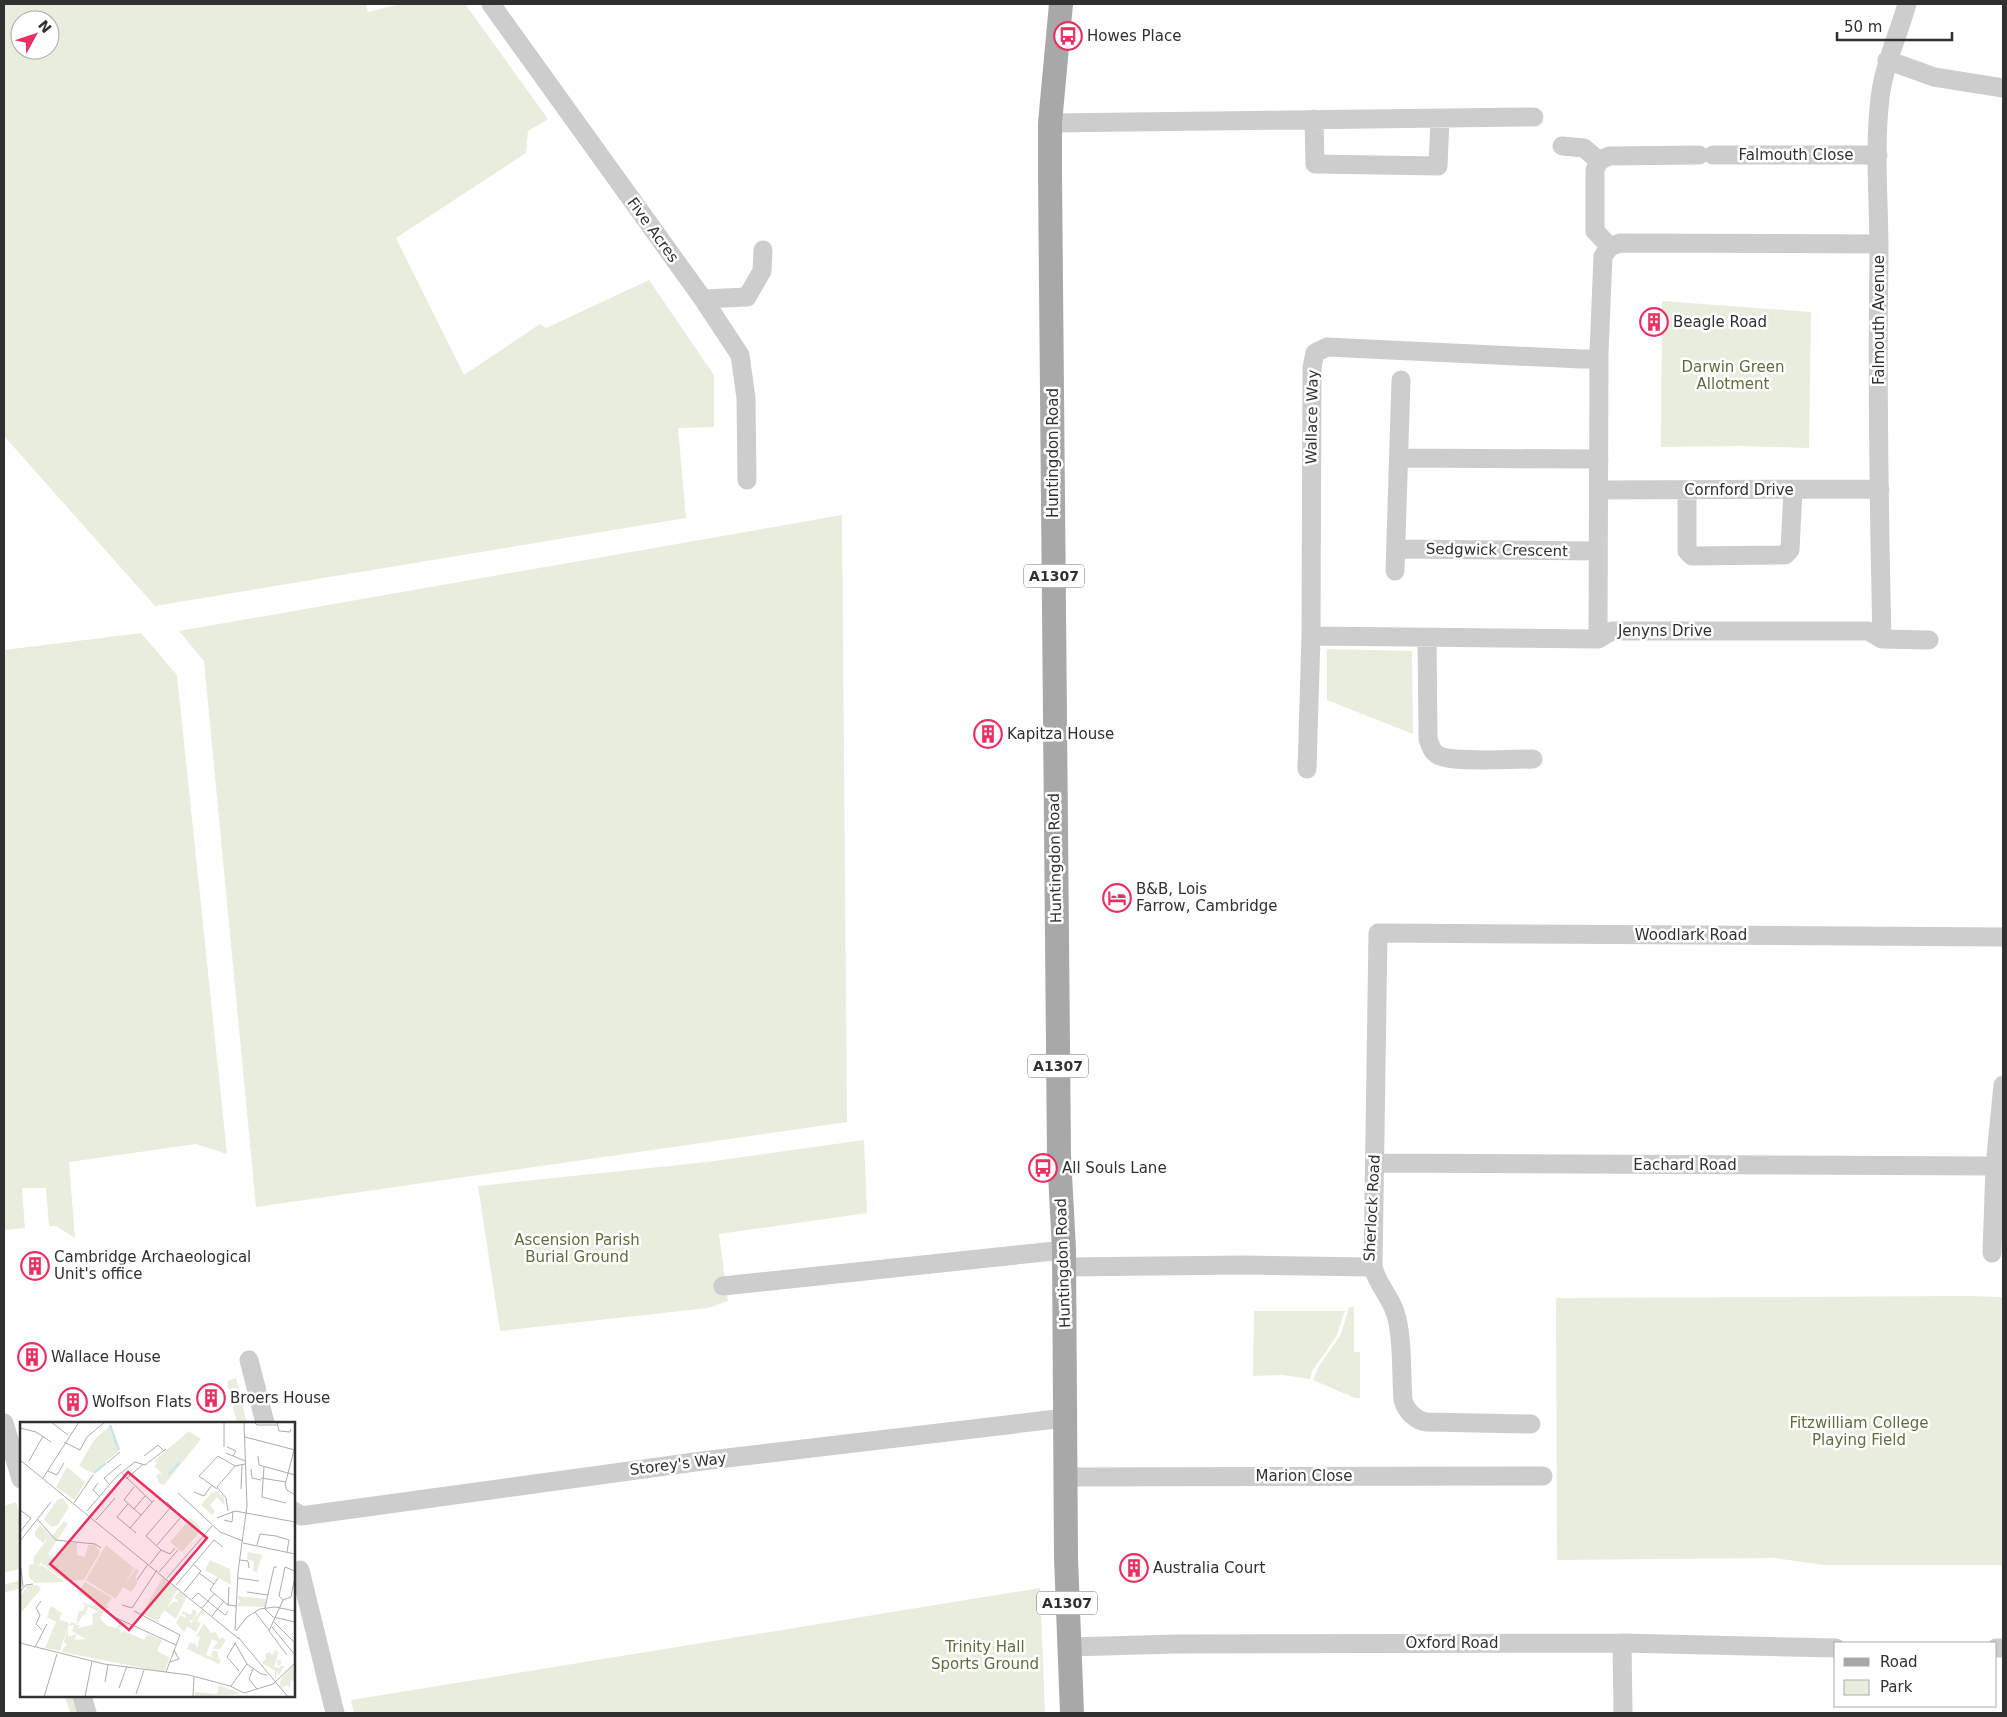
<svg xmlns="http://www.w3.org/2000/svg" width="2007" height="1717" viewBox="0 0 2007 1717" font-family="'DejaVu Sans',sans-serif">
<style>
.green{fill:#e9edde;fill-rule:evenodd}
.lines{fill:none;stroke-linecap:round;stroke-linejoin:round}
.minor{stroke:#cdcdcd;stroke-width:19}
.major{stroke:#a8a8a8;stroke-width:24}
.labels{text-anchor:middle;stroke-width:5;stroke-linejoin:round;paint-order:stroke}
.shield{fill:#fff;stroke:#6e6e6e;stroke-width:1}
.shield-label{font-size:14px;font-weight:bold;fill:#303030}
.poi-label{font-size:15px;fill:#303030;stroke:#fff;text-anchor:start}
.street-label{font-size:15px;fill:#303030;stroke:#fff}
.park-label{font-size:15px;fill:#5d6d3b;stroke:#fff}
.inset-river{fill:none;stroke:#c9e6ed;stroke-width:2.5}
.inset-road{fill:none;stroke:#acacac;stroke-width:1}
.view{fill:#ea2f61;fill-opacity:0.15;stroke:#ea2f61;stroke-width:2.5}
.inset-edge{fill:none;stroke:#303030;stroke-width:2.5}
</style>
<rect width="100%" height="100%" fill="#fff"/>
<path class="green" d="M4,4H366L368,12L400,4H465L548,119L528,131L526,153L396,238L464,375L540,324L546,328L649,280L714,375V427L678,428L686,518L155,606L4,436ZM20,20H50V50H20Z
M1662,301L1811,312L1809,448L1740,446L1661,447Z
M842,515L847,1122L256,1207L204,661L179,631Z
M141,633L177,675L227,1154L196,1144L69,1162L75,1238L56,1226H49L46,1188H22L25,1228L4,1230V650Z
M1327,649L1412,651L1413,734L1327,700Z
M864,1140L867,1213L719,1234L728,1301L708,1308L500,1331L478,1186L707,1162Z
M1967,1296L2003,1297V1565H1824L1774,1558L1557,1560L1556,1298Z
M1349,1307H1354V1352H1360V1398H1355L1313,1380L1318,1368L1341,1334Z
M1254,1311H1345L1336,1337L1312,1371L1310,1379L1283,1375L1253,1376Z
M236,1378L247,1423H237L227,1381Z
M16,1502L21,1519V1568L4,1573V1506Z
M21,1580V1588L4,1593V1585Z
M1040,1588L1045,1713H354L351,1700Z
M65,1696H75L80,1713H70Z"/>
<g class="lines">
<path class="minor" d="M491,4L703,299L740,355L746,398L747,480
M1887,60L1934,77L2003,88
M1314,119L1315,164L1438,166L1440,119
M1050,123L1534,117
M1562,146L1584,148L1599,161
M1713,155H1878
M1610,247L1595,231V170L1599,161L1609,156L1699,155
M703,299L747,297L762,271L763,250
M1399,458L1599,459
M1599,490L1880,489
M1687,490V551L1692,556L1785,555L1790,550L1793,490
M1396,549L1598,551
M1395,571L1401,380
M1311,636L1598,639L1612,631H1868L1882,639L1929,640
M1427,637L1428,739C1430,745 1432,752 1438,755C1450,763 1515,759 1533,759
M1598,639L1599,353L1603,256L1610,247L1620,243L1879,244
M1882,639C1879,511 1877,382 1879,253C1879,202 1874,149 1880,98C1884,65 1898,36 1907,4
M1307,769L1311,636L1312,368L1315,353L1327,347L1581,359H1593L1599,353
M1375,1163L1995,1166
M1992,1253L1995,1166L2003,1085
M1064,1267L1246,1265L1373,1267L1378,933L2003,937
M1373,1267C1377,1284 1390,1296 1395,1312C1403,1335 1401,1374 1403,1400C1406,1411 1415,1420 1426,1422L1531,1424
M723,1286L1064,1250
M249,1360L265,1423
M4,1423L21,1479
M1065,1477L1543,1476
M294,1511L301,1516L702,1461L1065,1418
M300,1570L335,1713
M1622,1643L1623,1713
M1069,1647L1177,1644L1622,1643L1836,1648
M1996,1648H2003
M82,1696L87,1713"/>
<path class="major" d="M1061,4L1050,123V174L1059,1155L1064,1250L1066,1558L1072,1713"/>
</g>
<defs>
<symbol id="bus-ring" viewBox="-11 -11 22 22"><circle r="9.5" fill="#fff" stroke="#ea2f61" stroke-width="1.5"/><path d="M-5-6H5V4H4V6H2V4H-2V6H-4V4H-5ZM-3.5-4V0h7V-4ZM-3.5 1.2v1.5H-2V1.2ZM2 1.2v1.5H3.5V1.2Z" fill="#ea2f61"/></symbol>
<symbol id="building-ring" viewBox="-11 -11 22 22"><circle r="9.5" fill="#fff" stroke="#ea2f61" stroke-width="1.5"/><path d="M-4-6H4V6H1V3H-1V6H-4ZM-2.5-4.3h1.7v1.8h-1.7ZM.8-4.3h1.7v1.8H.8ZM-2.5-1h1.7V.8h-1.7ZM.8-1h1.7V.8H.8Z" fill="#ea2f61"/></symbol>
<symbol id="hotel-ring" viewBox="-11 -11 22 22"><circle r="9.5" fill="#fff" stroke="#ea2f61" stroke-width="1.5"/><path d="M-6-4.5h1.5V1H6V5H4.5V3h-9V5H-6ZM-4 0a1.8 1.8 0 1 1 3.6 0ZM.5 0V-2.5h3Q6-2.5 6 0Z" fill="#ea2f61"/></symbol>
</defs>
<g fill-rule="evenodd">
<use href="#bus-ring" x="1052" y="20" width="32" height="32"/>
<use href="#building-ring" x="1638" y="306" width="32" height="32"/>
<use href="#building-ring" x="972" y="718" width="32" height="32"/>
<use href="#hotel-ring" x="1101" y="882" width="32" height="32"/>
<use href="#bus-ring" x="1027" y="1152" width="32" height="32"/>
<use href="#building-ring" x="19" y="1250" width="32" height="32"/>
<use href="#building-ring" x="16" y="1341" width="32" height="32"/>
<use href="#building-ring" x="195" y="1382" width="32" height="32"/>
<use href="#building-ring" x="57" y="1386" width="32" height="32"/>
<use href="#building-ring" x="1118" y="1552" width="32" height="32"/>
</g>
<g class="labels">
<g class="shield">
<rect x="1024" y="564.5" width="60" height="23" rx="4"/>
<rect x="1028" y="1054.5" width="60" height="23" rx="4"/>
<rect x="1037" y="1591.5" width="60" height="23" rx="4"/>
</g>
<g class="shield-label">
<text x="1054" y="581">A1307</text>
<text x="1058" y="1071">A1307</text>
<text x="1067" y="1608">A1307</text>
</g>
<g class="poi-label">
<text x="1087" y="41">Howes Place</text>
<text x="1673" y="327">Beagle Road</text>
<text x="1007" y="739">Kapitza House</text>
<text x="1136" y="894">B&amp;B, Lois<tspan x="1136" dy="17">Farrow, Cambridge</tspan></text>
<text x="1062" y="1173">All Souls Lane</text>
<text x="54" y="1262">Cambridge Archaeological<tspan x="54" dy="17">Unit's office</tspan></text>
<text x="51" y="1362">Wallace House</text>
<text x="230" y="1403">Broers House</text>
<text x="92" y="1407">Wolfson Flats</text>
<text x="1153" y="1573">Australia Court</text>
</g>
<g class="street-label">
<text x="1796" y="160">Falmouth Close</text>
<text transform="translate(653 230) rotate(54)" y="5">Five Acres</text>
<text transform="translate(1879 320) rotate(-90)" y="5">Falmouth Avenue</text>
<text transform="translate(1312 417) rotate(-89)" y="5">Wallace Way</text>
<text transform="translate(1053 453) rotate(-90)" y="5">Huntingdon Road</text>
<text x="1739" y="495">Cornford Drive</text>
<text transform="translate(1497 550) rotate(1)" y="5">Sedgwick Crescent</text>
<text x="1665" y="636">Jenyns Drive</text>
<text transform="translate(1055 858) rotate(-91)" y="5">Huntingdon Road</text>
<text x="1691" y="940">Woodlark Road</text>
<text x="1685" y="1170">Eachard Road</text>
<text transform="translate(1372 1208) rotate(-87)" y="5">Sherlock Road</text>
<text transform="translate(1063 1263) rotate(-92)" y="5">Huntingdon Road</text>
<text transform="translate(678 1464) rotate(-7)" y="5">Storey's Way</text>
<text x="1304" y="1481">Marion Close</text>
<text x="1452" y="1648">Oxford Road</text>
</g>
<g class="park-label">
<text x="1733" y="372">Darwin Green<tspan x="1733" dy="17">Allotment</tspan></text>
<text x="577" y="1245">Ascension Parish<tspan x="577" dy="17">Burial Ground</tspan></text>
<text x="1859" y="1428">Fitzwilliam College<tspan x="1859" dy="17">Playing Field</tspan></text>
<text x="985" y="1652">Trinity Hall<tspan x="985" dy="17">Sports Ground</tspan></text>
</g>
</g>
<g transform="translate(20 1422)">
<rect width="275" height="275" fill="#fff"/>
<path d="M90,4L99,29L72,51L59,44L74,18ZM169,9L181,17L144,63L140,62L136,54L139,51L144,54L134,44L138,41L134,39ZM47,45L65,60L55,78L36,65ZM194,68L204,75L205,84L197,75L190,83L195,89L192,93L181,83L192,70L195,72ZM43,76L49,85L38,103L31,105L24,97L37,78ZM171,96L182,107L162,130L150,120ZM44,99L48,102L28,132L34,136L47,121H57V133L65,135L68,123H75L80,130L64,158L46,159L21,141L24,136L18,145L22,143L45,160L15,161L9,155V143L14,142L13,136L29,115L23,121L15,114V110L20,103L32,114ZM86,123L114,146L104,164L116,146L119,149L115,156L118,160L111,170L103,165L96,177L66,158ZM228,130L242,133L237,150L233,149L234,140L227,137ZM190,138L210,147L211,163L185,148ZM143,155L158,166L146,188L152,180H159L154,175L160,169L167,174L156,197L144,188L138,200L122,191ZM65,160L92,176L86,183L90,186H86L80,196L87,204L97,206L100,199L120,208L104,202L99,206L101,211L104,209L124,218L128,212L142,218L137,229L150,236L144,250L41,230L47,222L44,220L48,205V215L56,212L55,218L66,217L52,209L54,203L49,204L54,194L51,200L56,202L59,189H63L65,183L61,180L74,184L76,181L58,171ZM68,184L78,190L72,192L73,203L58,206L60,203H56L64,192L65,194ZM8,163H17L21,167L0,192V174ZM217,174L246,177L245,185L217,184L220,179ZM31,184L42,191L39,197L49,201L40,229L25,226L36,200L27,195ZM173,187L177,190L173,198H169L171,201L182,187L186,193L181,192L177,199L181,201L176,210L167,204L164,210L156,201L160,193L166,196L165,192H161L163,189L171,193ZM184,201L191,211L196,210L200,218L202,215L206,218L200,227H192L198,220L192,217L186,233L195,236L191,233L193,228L198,230V237H201L199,242L167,227L170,220L174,222L175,220L177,227L180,214L176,215ZM255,228L259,230L254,245L261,246L257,242L258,237L262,240L259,244H264L259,253L257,250L255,259V249L242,241L246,237L245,232L250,230L252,233ZM273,243L275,260L271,258L270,266L267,263L262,266L259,264L262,255ZM199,263L221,272L174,275L175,270L197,272Z" fill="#e9edde" fill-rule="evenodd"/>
<path class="inset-river" d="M90,3L99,28M74,51L86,41M149,52L160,40"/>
<path class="inset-road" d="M31,0L48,13M204,0V25M234,0L237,3H257M257,0L259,9L270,10L271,7M0,6L16,10L31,20M225,15L275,28M44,20L60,28L67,15L85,0M207,25L216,29L213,34M274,28L265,63L267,68L275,73M206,31L225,39M124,34L138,23L144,29M238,34L239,43L275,53M0,38L219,217M9,39L23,14M87,41L100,30M244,45L242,75L266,81M231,47L232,56L241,58M28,49L37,53L44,41M102,51L132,80M23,56L59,0M241,56L266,60M106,57L122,43M78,61L73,68L80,75M89,62L84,56L101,42M114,65L104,78L121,93M197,67L179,54L198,34L215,44M221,67L222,43M174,70L184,74L191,64M158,71L200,110L223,119M147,80L165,99M54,81L73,53M108,82L97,95L116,111M114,87L125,74M0,88L11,96L0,110M67,89L97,54L115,40L125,43L146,27M208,89L206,76L197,65L215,44L225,42M197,96L215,89L275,100M17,97L36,118L75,122L81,126M76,98L95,76M204,98L212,100L213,89M110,106L134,78M0,119L31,80M223,121L275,132M137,123L161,95M237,123L240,112L256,114L269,118L267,130M141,128L150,132L155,126M220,138L228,139L229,146M130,142L141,128L126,114L151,85M1,146L3,165M139,150L158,128M179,151L194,162M147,156L192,104M198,156L190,168L208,183L216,184M218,156L239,159M117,158L128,142M156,163L194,118L203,125M0,170L6,163L13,162M164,170L181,149L173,142M227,170L248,173M172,177L178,171L205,193L208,189M263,178L259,174L265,145L275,149M21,179L16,186L20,193L16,202L22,208M102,183L112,186L137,148M208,184L209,165M182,186L194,172M245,186L254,145H257M245,187L253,195L275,200M114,189L160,213L146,250M235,190L249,208M92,194L156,223M192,194L204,179M254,200L275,221M252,205L275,233M215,208L218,150L227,84L224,0M216,209L227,195L240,187L255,185L275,189M218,215L268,275M216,220L207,235L219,249M0,221L84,242L169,253L210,264L224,271M15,225L27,202M267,233L249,209L263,178L271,175L275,155M150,240L159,237L154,228M227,242L241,252L247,253M233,247L229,257L237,267M85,260L88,243M211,264L227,242L215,221M99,266L107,244M224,271L253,262L275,241M116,272L124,248M24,275L37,232M65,275L72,239M173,275L174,255"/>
<path class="view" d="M108,50L187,116L109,208L30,142Z"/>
<rect width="275" height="275" class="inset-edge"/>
</g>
<rect width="2007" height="1717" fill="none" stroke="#303030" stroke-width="10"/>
<rect x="1834" y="1642" width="162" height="65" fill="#ffffff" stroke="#acacac"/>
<rect x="1844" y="1658" width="25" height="8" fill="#a8a8a8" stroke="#acacac"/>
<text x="1880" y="1667" font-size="15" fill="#303030">Road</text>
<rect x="1844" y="1680" width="25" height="15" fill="#e9edde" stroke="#acacac"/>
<text x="1880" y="1692" font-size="15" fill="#303030">Park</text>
<g transform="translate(35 35) rotate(50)"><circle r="24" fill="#ffffff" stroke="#acacac"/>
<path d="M0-4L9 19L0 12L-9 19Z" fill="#ea2f61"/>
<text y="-8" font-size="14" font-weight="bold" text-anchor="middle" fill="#303030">N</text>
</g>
<path d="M1837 32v8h115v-8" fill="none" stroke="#303030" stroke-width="2.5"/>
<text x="1844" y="32" font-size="15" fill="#303030" stroke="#ffffff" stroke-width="4" paint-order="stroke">50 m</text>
</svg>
